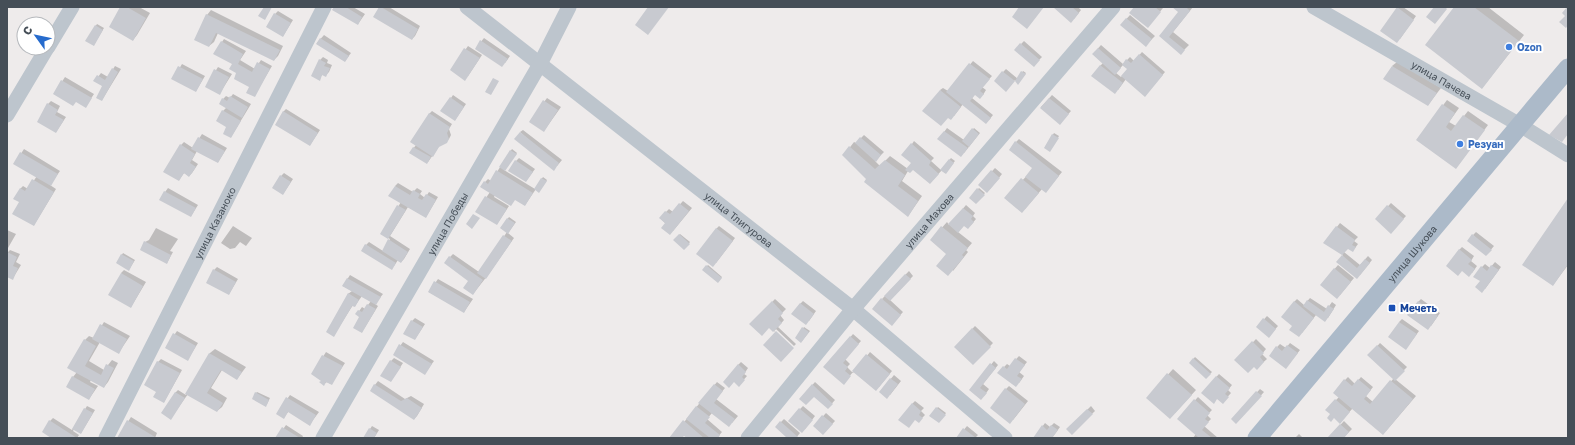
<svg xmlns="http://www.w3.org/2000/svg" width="1575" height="445" viewBox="0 0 1575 445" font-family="'Golos Text',sans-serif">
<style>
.shadow{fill:#0003;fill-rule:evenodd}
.building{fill:#c8cad0}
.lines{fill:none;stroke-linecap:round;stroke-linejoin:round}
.minor{stroke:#bdc5cd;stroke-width:15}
.major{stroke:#acbac9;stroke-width:19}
.shop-dot{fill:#3f7fe0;stroke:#fff;stroke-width:1.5}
.transit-dot{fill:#1a4fb4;stroke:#fff;stroke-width:1.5}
.labels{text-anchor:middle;stroke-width:4;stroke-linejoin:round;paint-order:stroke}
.shop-label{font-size:10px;font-weight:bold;fill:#366cbe;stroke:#fff;text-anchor:start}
.street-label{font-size:10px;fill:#454e57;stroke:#fff}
.transit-label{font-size:10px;font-weight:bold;fill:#164399;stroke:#fff;text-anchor:start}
</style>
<rect width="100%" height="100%" fill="#eeebeb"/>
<path class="shadow" d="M121,7H139L150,13L137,35L133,40Z
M335,7H353L365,14L358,24Z
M380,7H389L420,26L415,36L412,39Z
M1055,7H1078L1081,10L1074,19Z
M1135,7H1162L1163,8L1150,24Z
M1173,7H1193L1173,32L1189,45L1181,53L1160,36L1180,12Z
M1398,7H1403L1416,16L1400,39L1397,8Z
M1456,7H1488L1524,35L1482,88Z
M211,10L283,46L278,56L274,60L218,33L214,42L209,46L207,15Z
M278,11L293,20L283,36L275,14Z
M1130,15L1155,36L1148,43L1121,25Z
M97,24L104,28L95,43L87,40Z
M324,35L351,53L345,61L317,43Z
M484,38L510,56L505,63L476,48Z
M224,39L246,51L240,60L255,69L261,60L272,66L254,96L250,87L238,73L222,42Z
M1024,41L1042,57L1034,65L1021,44Z
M1101,45L1123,64L1130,57L1134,61L1142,52L1165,72L1147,93L1126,79L1118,90L1100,66L1103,63L1093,54ZM1123,65L1128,69L1121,77L1116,73Z
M468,46L482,55L468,76L451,70Z
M323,57L328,60L327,63L332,65L329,72L326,75L323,74L319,79L320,60Z
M973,61L992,76L982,87L986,90L983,95L975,94L972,98L993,115L989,120L963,104L954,116L940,90L943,88L948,91Z
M1397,62L1441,88L1428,105L1392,66Z
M182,64L205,76L196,91L173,79Z
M115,66L121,69L102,100L103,86L95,81L101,73L108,77Z
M218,67L232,74L220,93L206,86Z
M1006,69L1018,79L1023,71L1026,73L1018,83L1015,80L1009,87L1003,72Z
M65,77L94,94L86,106L77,101L54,94Z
M233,94L251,104L231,137L223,111L227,107L223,99L226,96L230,98Z
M453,95L466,104L455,120L451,98Z
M1052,95L1071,111L1063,120L1041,107Z
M547,98L561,107L546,128L530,121Z
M1447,100L1459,108L1449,122L1456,126L1468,111L1488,125L1456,168L1417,140Z
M51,101L60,106L57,112L66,117L56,132L48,104Z
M286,109L320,130L310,145L283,112Z
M432,111L452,124L449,129L451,135L449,139L440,145L428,162L410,153L416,145L429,114Z
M947,128L964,140L974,128L980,133L964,153L939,139Z
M523,130L562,160L557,166L520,132Z
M1054,133L1059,136L1051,149L1045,147Z
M202,134L227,148L218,162L197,151L192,160L198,164L192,173L189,176L184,173L179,180L181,145L184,142L193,148Z
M864,135L884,152L875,161L880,166L890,156L908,169L913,163L912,144L914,141L934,158L931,161L941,170L951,158L955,161L945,173L942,170L933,180L913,169L908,171L902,181L922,196L908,216L844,155L854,142L856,143Z
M1019,139L1062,172L1048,189H1042L1025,209L1006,198L1034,168L1016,142Z
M24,149L60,171L50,185L56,189L34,225L20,202V189L23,186L28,189L37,176L15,163Z
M512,149L517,153L504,170L535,189L543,177L547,180L540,190L536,189L525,205L515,199L495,195L494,197L509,206L497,224L477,211L490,192L485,182L488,179L491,181Z
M519,158L535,169L526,181L516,161Z
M995,168L1002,174L990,189L979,185Z
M284,173L293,179L283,194L281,176Z
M398,183L413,192L417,188L422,191L420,194L425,198L429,192L438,197L426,217L408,207L390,236L410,249L404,259L401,262L398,260L394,266L366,245L369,242L383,251L390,239L381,234L401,202L395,186Z
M168,188L198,205L191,216L160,199Z
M979,188L985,193L976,203L970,198Z
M1568,200V265L1553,285Z
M683,201L692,208L673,231L660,218L669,209L673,212Z
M1391,203L1406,216L1394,229L1376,219Z
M966,205L975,213L973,216L976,219L971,225H964L958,232L972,243L966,250L968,252L953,271L948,254L931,240L947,222L949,225Z
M509,217L516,222L508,233L514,238L488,275L473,294L470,280L450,257L453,254L479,272L507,232L501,228Z
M1340,223L1358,237L1354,241L1358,244L1355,248H1348L1344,252L1360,265L1368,256L1372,260L1360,275L1338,262L1343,255L1325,242Z
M233,226L252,238L246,246L240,242L235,248L230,249L221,243Z
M719,226L735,238L716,263V229Z
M156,228L178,239L170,251L173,252L167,263L145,242L149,240Z
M7,230L16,234L8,248H7Z
M1476,232L1494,246L1489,252L1473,235Z
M680,234L690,242L684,249L675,240Z
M1462,247L1474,256L1471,261L1477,266L1472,273L1459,250Z
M10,250L20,254L16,262L21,265L13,278L7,276V253Z
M123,253L135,260L130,268L117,263Z
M1495,262L1501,267L1485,289L1481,281L1482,267L1485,264L1490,268Z
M708,265L722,277L718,282L703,270Z
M1338,265L1354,278L1340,295L1321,285Z
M217,267L238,279L229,294L214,270Z
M124,270L146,282L131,307L121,273Z
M909,271L913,276L890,300L903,312L895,321L882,299Z
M350,275L383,294L375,304L378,306L362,332L361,316L357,314L362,307L365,309L371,301L362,296L357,303L355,306L353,305L334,335L348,294L352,291L343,286Z
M438,279L473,299L464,312L429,292Z
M1310,298L1327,309L1332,302L1336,305L1328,318L1316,315L1302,333L1294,326V302L1297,299L1304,305Z
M775,299L786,309L780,315L784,320L778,327L796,344L794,346L776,329L774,331L793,348L769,327L751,324Z
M1421,299L1440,313L1431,326L1418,302Z
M803,301L816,311L809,321L800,304Z
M1267,316L1278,326L1271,334L1257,327Z
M415,318L425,324L415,339L412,321Z
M1402,319L1419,331L1408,346L1399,322Z
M104,322L130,336L119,352L100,342L89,361L104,370L112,360L118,363L108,382L104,387L91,380L90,382L98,386L89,399L73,377L77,372L85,340L89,336L94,338Z
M975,326L993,343L973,364L955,347Z
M804,327L810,331L802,341L796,338Z
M177,331L198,343L190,356L166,347Z
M853,334L861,341L845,359L850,364L847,367L853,373L870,352L892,371L879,387L854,371L846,380L825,367Z
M1256,339L1266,349L1262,354L1267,359L1257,368L1254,366L1236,360Z
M403,342L434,361L425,373L394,354Z
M1290,343L1300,350L1289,364L1277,347L1280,344L1286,348Z
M1380,343L1407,367L1395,379L1416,396L1386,431L1353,408L1343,419L1332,414L1336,400L1339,397L1345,380L1348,377L1355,384L1361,377L1373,387L1366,396L1373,402L1394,378L1369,355Z
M215,349L246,367L237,379L222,370L211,388L227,398L222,407L217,411L188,394L171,418L175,393L178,390L186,395L210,353Z
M326,352L345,363L331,384L327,382L324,384L323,380L312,374Z
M1019,356L1027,362L1019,372L1024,376L1019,383L1004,367L1007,364L1010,366Z
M1195,357L1212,372L1206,378L1190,363Z
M394,358L403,363L391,381V361Z
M161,359L182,370L164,402L157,391L158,362Z
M994,361L998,365L983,384L989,389L984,396L970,390Z
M741,362L748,368L744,374L747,376L739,385L738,365Z
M1173,369L1196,390L1175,413L1147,398Z
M1219,374L1232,385L1228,390L1231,393L1223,402L1218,398L1202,393Z
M894,375L901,381L890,395L880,392Z
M378,381L405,399L411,396L424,404L417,416L414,419L371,390Z
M717,382L725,388L716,399L738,416L732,423L712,413L707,419L722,432L717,438H689L684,434L681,438H671Z
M815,382L835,400L828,408L814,395L800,399Z
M1009,386L1028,401L1013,420L1006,389Z
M1260,389L1264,392L1239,420L1232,419Z
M257,392L270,398L267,404L256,393Z
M290,395L319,412L310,424L289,411L284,417L277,413Z
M1198,397L1212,410L1207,415L1211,419L1204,426L1218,438H1193L1196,434L1178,419Z
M915,401L924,408L921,411L925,415L922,418L916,419L912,404Z
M87,406L95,410L81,433L74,429L73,431L79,435L77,438H53L50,421L53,418L72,430Z
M803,406L815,416L805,429L800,409Z
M1091,406L1095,411L1072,433L1068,429Z
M938,407L946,413L939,422L931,415Z
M826,413L835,421L823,434L814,426Z
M131,417L157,433L155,438L118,437Z
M784,419L800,433L796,438H789L776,427Z
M1344,421L1352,429L1343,438H1328Z
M1045,423L1050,427L1054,423L1060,427L1052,438H1034Z
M286,425L303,436L302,438H277Z
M372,426L379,430L374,438H364Z
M967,426L978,435L975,438H957Z
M1299,434L1303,438H1295Z"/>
<path class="building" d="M120,7H127L146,18L133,41L109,27Z
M264,7H272L265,20L258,16Z
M334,7H346L362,17L358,25L332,10Z
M379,7H381L418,29L412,40L373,17Z
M648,7H669L648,35L635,25Z
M1019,7H1044L1027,29L1012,17Z
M1053,7H1072L1079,13L1071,23Z
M1134,7H1155L1161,12L1148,28L1129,13Z
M1172,7H1186L1190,11L1169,37L1185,50L1181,55L1159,36L1178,12Z
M1397,7L1414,20L1397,43L1380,31Z
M1434,7H1445L1447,9L1435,24L1426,17Z
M1454,7H1474L1519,41L1482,89L1425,45Z
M1567,7L1568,25L1566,28L1559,22L1565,16L1562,13Z
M274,13L291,23L283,37L266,27Z
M206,14L280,50L274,61L216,33L209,47L194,40Z
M1126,18L1152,39L1146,47L1120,25Z
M95,25L103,30L94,46L85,41Z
M320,38L349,56L345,62L316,44Z
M480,40L508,59L502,67L475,49Z
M221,41L243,54L238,64L252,72L257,62L270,69L255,97L246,93L249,87L234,79L236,73L229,69L232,64L213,54Z
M1020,43L1040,60L1034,67L1014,50Z
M464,48L480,58L465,81L450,70Z
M1098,48L1121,68L1115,75L1092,54Z
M1139,54L1163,75L1145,97L1121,76L1127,69L1122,65L1126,59L1131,63Z
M319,59L326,63L324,66L330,68L326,77L322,75L320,81L311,76Z
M969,63L990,79L980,91L984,94L980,99L975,95L970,101L991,118L986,124L946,92Z
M1100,65L1123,83L1115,94L1091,76Z
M178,66L203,79L196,92L171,79Z
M1392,66L1437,93L1428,106L1383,79Z
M112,68L118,72L102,101L96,98L102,86L93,81L97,75L105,80Z
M214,69L229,77L220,95L205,87Z
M1002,71L1015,81L1006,92L994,81Z
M1021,71L1026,74L1018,85L1015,81Z
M493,78L499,81L491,95L485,92Z
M61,80L92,98L86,108L76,102L73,106L53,94Z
M940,90L961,107L951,120L948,118L941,126L922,111Z
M230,96L248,107L242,118L219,104L222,98L227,101Z
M450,97L464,107L455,121L440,111Z
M1049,98L1069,114L1060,125L1040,108Z
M543,100L558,110L544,132L529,122Z
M47,103L58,110L55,115L64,120L56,133L37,122Z
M1442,104L1455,113L1446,127L1451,131L1463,115L1485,130L1456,169L1416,140Z
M222,110L241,121L231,138L223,134L226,127L216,121Z
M283,111L318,133L310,146L275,125Z
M429,113L450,127L447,133L449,139L447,143L439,147L433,157L410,142Z
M1568,113V134L1562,142L1549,135Z
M972,128L979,134L969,147L962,141Z
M944,131L968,148L961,157L937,139Z
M520,132L559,163L554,171L514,139Z
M1052,134L1059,138L1050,152L1044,148Z
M198,137L225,151L218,163L191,149Z
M860,137L881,155L876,162L855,143Z
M1015,141L1059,176L1046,193L1025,177L1032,168L1009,150Z
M911,143L931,161L929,165L939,174L930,184L913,170L910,173L905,170L911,163L901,155Z
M180,144L195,154L190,163L196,167L189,177L184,173L179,181L163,172Z
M849,146L875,169L885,160L905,175L898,186L918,201L908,217L864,182L866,179L842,155Z
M413,147L431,157L427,164L409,153Z
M510,150L517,154L505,171L499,167Z
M20,152L58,174L51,186L13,164Z
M949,159L954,163L946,174L940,170Z
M515,160L533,172L526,182L508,171Z
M496,170L533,193L525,206L515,200L511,206L480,187L484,181L488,184Z
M991,170L1000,178L987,193L978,185Z
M280,175L291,182L283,195L272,188Z
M541,178L547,181L539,193L534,189Z
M1021,178L1039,193L1022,213L1004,198Z
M32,179L54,192L34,226L12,214L19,202L13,199L20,188L25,191Z
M395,186L410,195L413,190L420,194L418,198L422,200L426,194L436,200L426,218L388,196Z
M977,188L985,195L976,204L969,198Z
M164,191L196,208L191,217L159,200Z
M485,196L507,209L497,225L475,212Z
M1568,198V264L1553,286L1522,265Z
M679,203L689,211L670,235L661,228L665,223L659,218L665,211L670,214Z
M397,205L406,210L388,239L408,252L401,263L382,251L388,239L380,234Z
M1387,205L1404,219L1391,234L1375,219Z
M963,208L973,216L971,219L974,222L968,229L964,226L958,233L948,224Z
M473,214L480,218L472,229L466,224Z
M507,218L515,223L508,234L500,228Z
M941,226L968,248L962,255L964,257L948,276L936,266L946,254L930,240Z
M1336,226L1355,240L1352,245L1356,247L1353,252L1348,249L1342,255L1357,268L1365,259L1370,263L1357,279L1336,262L1342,255L1323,243Z
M716,228L733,241L713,267L696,254Z
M679,234L690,244L684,250L673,240Z
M1472,234L1492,250L1486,256L1467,241Z
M503,235L512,241L486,279L477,273Z
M144,241L171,255L167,264L140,250Z
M365,244L396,263L392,270L361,251Z
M1459,249L1472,260L1468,264L1475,269L1469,277L1462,271L1458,276L1446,266Z
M7,252L17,257L13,266L18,268L13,280L7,277Z
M121,254L134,261L129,271L116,263Z
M449,256L483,280L473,295L463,288L468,281L444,263Z
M706,265L722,278L718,283L702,270Z
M1491,265L1499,270L1482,293L1475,287L1480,281L1473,277L1481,266L1487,271Z
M1334,268L1351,282L1337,299L1320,285Z
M213,269L236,282L229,295L206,283Z
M121,273L143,286L131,308L108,295Z
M905,274L911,279L890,301L884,296Z
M347,278L381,297L376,305L342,286Z
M434,281L470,302L464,313L428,292Z
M348,293L359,300L355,307L352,306L334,337L326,332Z
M881,298L901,315L892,326L872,309Z
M1307,300L1324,312L1328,305L1334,309L1325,322L1303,306Z
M772,301L783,313L778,319L782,323L773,332L769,328L762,336L749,324Z
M1294,301L1314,318L1299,337L1289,330L1292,326L1281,317Z
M1418,301L1438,316L1428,330L1407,315Z
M800,303L814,314L806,325L791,314Z
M367,304L376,309L362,333L353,328L359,317L355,314L358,310L362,312Z
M1263,318L1276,329L1269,338L1256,327Z
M411,320L423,327L415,340L403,334Z
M1399,322L1417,334L1406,350L1388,337Z
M100,324L127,339L119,354L92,339Z
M802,327L809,332L801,343L795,338Z
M972,328L991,347L973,365L954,347Z
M776,331L794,348L781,362L763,345Z
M173,333L196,346L188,361L165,348Z
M850,336L859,344L843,363L848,367L845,371L851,376L844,385L823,367Z
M84,339L96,346L85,366L101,375L106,364L114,368L104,388L67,368Z
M1252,341L1264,353L1260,357L1264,362L1257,370L1254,367L1248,373L1234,360Z
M399,344L432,364L425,375L393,355Z
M1287,345L1298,353L1286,369L1269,356L1276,346L1282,351Z
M1377,345L1405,371L1395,381L1367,355Z
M209,353L242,372L237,380L221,370L207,393L223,403L217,412L185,394Z
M866,354L890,374L876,391L852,371Z
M322,355L343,366L332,385L326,382L324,386L319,382L321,381L311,374Z
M1015,358L1025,365L1017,376L1022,379L1016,387L997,373L1003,366L1007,369Z
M1193,358L1211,374L1206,379L1189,363Z
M390,360L401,367L391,382L380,376Z
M157,361L180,373L164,403L153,397L156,392L144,385Z
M990,363L996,368L980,388L987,393L981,400L969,390Z
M738,364L746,372L742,377L745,380L739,387L734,382L729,388L723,382Z
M1167,373L1192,395L1170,419L1146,398Z
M72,376L95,389L89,400L66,387Z
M1216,376L1230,388L1225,394L1229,397L1223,404L1217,399L1214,404L1201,393Z
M890,378L898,384L887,399L879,392Z
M1344,379L1352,386L1358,379L1371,390L1364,399L1370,404L1390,380L1413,399L1383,435L1333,393Z
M374,384L401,401L407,398L422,408L414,420L370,391Z
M714,384L723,391L714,403L735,419L729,427L698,403Z
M812,384L833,404L828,409L814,397L806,405L799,399Z
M1005,388L1025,404L1010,424L990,408Z
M1256,391L1262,396L1236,424L1231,419Z
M175,392L185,398L171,420L161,413Z
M255,392L269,400L266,407L252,399Z
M286,397L316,415L310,426L288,412L284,419L276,414Z
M1194,399L1210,413L1205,419L1209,422L1202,430L1212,438H1199L1177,419Z
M1335,399L1350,412L1340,424L1334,418L1331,422L1327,418L1330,414L1325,410Z
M912,403L921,411L919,415L923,418L919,423L915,420L909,428L898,420Z
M696,406L710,417L705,423L720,435L718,438H710L686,419Z
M936,407L946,415L939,423L929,416Z
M84,408L93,413L81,434L72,429Z
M799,408L813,420L802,433L788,421Z
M1087,409L1093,414L1072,435L1066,429Z
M822,415L833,424L823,435L813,426Z
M49,420L77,438H51L42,432Z
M127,420L155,437L154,438H117Z
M683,420L704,438H687L684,436L682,438H669Z
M780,421L798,437L797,438H787L775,427Z
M1340,424L1349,432L1344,438H1327Z
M1042,425L1047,430L1051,425L1058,430L1052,438H1033Z
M282,427L300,438H275Z
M369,428L377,433L374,438H363Z
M963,428L976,438H956Z"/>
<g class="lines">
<g class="minor">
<path id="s1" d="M467,7L853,309L1005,438"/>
<path id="s2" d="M1314,7L1520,125L1568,155"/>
<path d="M48,47L72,7"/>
<path d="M7,115L47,48"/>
<path id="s3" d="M106,438L324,7"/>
<path id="s4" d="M323,438L540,64L569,7"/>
<path id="s5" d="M748,438L853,309L1113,7"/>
</g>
<path class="major" id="s6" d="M1257,438L1568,68"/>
</g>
<g class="shop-dot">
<circle cx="1509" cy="47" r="4"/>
<circle cx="1460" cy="144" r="4"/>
</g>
<rect class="transit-dot" x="1388" y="304" width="8" height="8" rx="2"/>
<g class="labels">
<g class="shop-label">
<text x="1517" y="51">Ozon</text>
<text x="1468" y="148">Резуан</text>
</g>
<g class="street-label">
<text dy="4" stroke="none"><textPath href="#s2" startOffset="147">улица Пачева</textPath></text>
<text dy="4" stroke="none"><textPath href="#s1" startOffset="345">улица Тлигурова</textPath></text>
<text dy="4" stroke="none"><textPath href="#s5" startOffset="283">улица Махова</textPath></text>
<text dy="4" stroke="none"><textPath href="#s3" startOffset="241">улица Казаноко</textPath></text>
<text dy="4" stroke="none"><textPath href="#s4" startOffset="248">улица Победы</textPath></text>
<text dy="4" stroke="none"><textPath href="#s6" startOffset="241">улица Шукова</textPath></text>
</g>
<g class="transit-label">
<text x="1400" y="312">Мечеть</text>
</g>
</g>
<rect width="1575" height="445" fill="none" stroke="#454e57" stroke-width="16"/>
<g transform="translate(36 36) rotate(303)"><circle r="19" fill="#ffffff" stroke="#b5b8bc"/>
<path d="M0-3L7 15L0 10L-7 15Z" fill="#266bcd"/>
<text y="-6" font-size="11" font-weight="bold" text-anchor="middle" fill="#454e57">С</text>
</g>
</svg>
